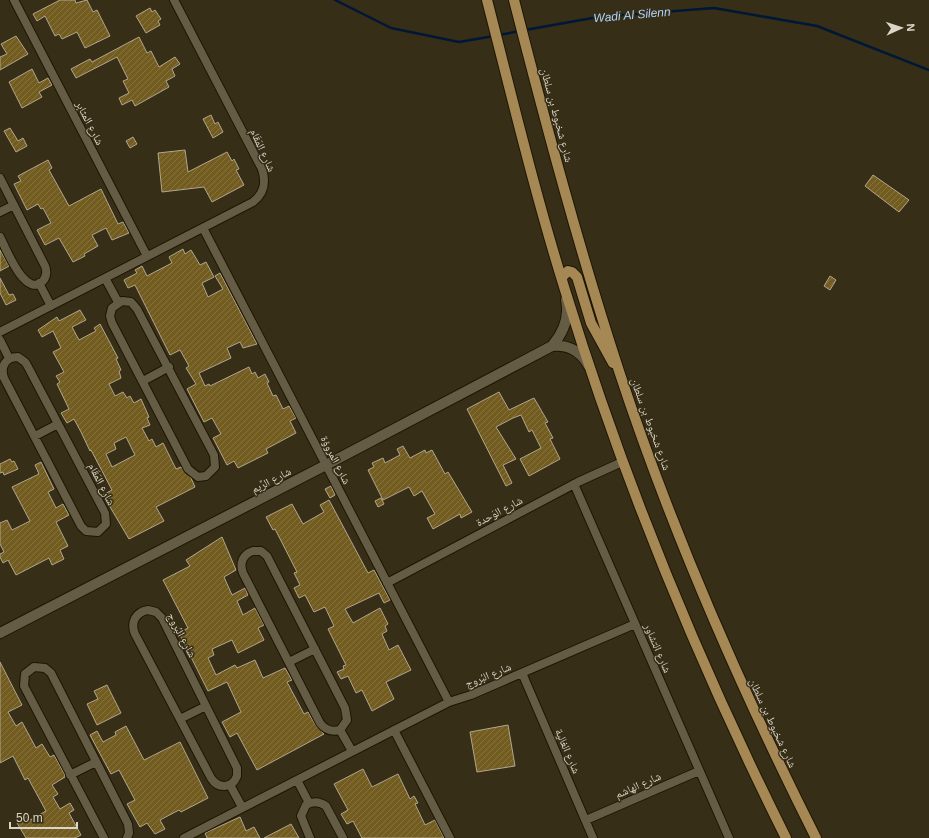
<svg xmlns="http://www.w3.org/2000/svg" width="929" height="838" viewBox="0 0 929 838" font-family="Arial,'Noto Naskh Arabic',sans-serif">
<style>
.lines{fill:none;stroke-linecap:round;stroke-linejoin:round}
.stream{stroke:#001835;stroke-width:2.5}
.building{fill:url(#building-hatch);stroke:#b1a78e;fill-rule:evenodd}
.minor-casing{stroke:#1e1602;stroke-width:10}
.tertiary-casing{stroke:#1e1602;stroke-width:12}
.primary-casing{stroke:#1e1602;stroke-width:12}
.minor{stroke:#655c45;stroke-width:8}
.tertiary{stroke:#655c45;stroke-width:10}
.primary{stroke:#a68855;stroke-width:10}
.labels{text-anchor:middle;stroke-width:3;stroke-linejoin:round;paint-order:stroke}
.street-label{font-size:11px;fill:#dbd5c8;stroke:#372e18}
.water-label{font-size:12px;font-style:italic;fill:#aed2fa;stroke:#372e18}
</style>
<defs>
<pattern id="building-hatch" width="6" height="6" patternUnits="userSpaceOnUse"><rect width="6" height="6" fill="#725c20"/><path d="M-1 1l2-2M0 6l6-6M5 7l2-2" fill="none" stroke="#86723f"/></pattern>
</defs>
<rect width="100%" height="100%" fill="#372e18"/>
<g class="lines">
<path class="stream" d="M335,0L391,28L459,42L494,36
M525,30L598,17L714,8L817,26L929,70
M499,35L520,31"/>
</g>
<path class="building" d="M60,0H75L76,3L87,0L93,12L97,10L110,36L85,48L77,32L62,39L59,34L55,36L45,16L37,21L33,14Z
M150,8L152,12L155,10L161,19L158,21L160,25L146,33L136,16Z
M16,36L28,54L0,70V57L7,54L1,44Z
M139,37L147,53L151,51L159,67L175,57L180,64L172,69L175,76L166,81L169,87L135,106L132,100L122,105L119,98L129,93L123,81L128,79L117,57L76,78L71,69L90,59L92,62Z
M32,69L39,83L48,78L52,85L39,92L42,97L22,108L9,82Z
M211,115L215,124L218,122L223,132L213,138L203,119Z
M10,128L18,141L23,138L27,146L16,152L4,131Z
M133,137L137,144L130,148L126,141Z
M185,150L188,172L227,152L232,161L234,159L239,169L236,170L244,185L212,202L204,187L162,192L158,153Z
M48,160L52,168L49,170L69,206L101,189L118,224L123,222L129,233L112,240L106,228L92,235L98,246L84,254L85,256L73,262L59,238L45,245L37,230L51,223L43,208L41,209L38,204L27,210L14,184L21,181L18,176Z
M873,175L909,200L899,212L865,186Z
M183,249L185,254L191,250L200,265L206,262L214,277L202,283L208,297L223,289L215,276L220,273L257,344L243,348L240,342L227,348L231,358L199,373L205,386L209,384L210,386L249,367L252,374L255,372L258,378L265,374L269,382L267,383L273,396L276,395L283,409L289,406L296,418L290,421L296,433L266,449L268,453L238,468L234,461L227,465L213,438L221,434L212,418L204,422L187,389L196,384L186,368L189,366L180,350L170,355L135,285L128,288L124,280L137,273L135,270L142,266L147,276L172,263L169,257Z
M0,250L9,266L0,271Z
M830,276L836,280L830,290L824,286Z
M0,278L9,295L13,294L16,300L6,305L0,293Z
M80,310L86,320L72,327L79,340L96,331L94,328L100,324L118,358L116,359L121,370L119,371L121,378L109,384L115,396L123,392L127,398L130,396L134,403L141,399L149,417L147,418L150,425L142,428L149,441L152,439L156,447L163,443L176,469L181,467L191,478L195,487L156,507L164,521L129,539L103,495L112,490L91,450L90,451L81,432L74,419L67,423L61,413L69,409L57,384L60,382L56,376L64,372L53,352L61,348L53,331L42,337L38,330L57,317L59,321ZM126,437L135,455L112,467L106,454L116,449L114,443Z
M499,392L509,410L534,398L548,422L545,423L553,438L550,439L560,459L529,476L520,459L541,448L532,430L529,432L521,415L513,418L496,427L516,459L503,465L512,483L506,486L467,409Z
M403,446L410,458L425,450L426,453L432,450L445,474L448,472L472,512L461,518L460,514L433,529L427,518L435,514L422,491L414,496L409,487L383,500L368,470L374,467L372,463L383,458L385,463L400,455L397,449Z
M10,459L12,462L14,461L18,469L4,475L3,472L0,473V464Z
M41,462L54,489L48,492L56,508L63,504L69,515L56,522L68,546L60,550L64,559L52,565L49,558L16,575L8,560L3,563L0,557V554L4,552L0,544V523L7,520L12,530L30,521L12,487L39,474L35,465Z
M331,486L335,495L330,498L325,489Z
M381,498L384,504L378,507L375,501Z
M329,500L368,573L374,570L390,600L384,603L379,593L345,609L353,623L380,608L388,624L385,626L387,631L382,634L389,650L398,645L411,670L386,682L394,699L372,711L362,690L356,693L348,676L341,679L337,672L344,669L343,666L346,665L328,629L334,626L325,607L314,612L305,595L299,598L294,588L300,585L294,573L297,572L275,529L273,530L266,517L292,504L303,524L324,512L320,505Z
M222,537L236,570L224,577L232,595L245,588L248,595L237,601L243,615L255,608L264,625L258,628L264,640L238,653L232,640L212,649L214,655L208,658L216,675L235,665L237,668L255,660L263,678L285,668L292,680L287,682L304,714L308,712L316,726L324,734L257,770L237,733L230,737L222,722L241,712L227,682L208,691L179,633L188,628L163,580L190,566L186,560Z
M0,662L22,705L8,712L16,726L22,722L36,748L42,744L50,757L54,755L65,775V777L52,785L58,794L53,797L60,809L70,803L74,810L69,813L81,835L75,838H26L17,823L28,816L30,820L46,811L28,778L25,780L13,756L0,763Z
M107,685L121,713L97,725L87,704L98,699L94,691Z
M508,725L515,766L477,772L470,732Z
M126,726L144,760L180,742L208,798L181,812L179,810L160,820L165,829L155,834L147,823L140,827L127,804L135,800L119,770L111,774L90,735L97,731L103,742L116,735L115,732Z
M363,769L372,787L398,774L410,799L414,796L418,803L415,804L425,825L435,820L444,838H362L353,821L347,824L341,814L348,810L334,784Z
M240,817L246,831L254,827L260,838H207L205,833Z
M291,824L299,838H264Z"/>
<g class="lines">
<defs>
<path id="minor" d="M14,0L147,256
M0,178L45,266C47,271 47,276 43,281C25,299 6,248 0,237
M0,212L14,205
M203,228L449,702
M105,278L118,302
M39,283L51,306
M122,301L131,302L137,309L214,455L215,467L206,476L198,477L188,469L112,323L110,316L112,308Z
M0,332L253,202C265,193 266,182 262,169L174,0
M0,340L9,358
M18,357L25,362L27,365L105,513L106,524L98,532L86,531L81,526L4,378C0,366 6,357 18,357Z
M143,381L169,367
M35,436L58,424
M574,484L729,838
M253,551H261L267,556L345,708L347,720L340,730C331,732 325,730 320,723L243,573C239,563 243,554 253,551Z
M387,583L578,482L622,462
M148,610L156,612L162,618L237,768V776C232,789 218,789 211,778L135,634C130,622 136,612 148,610Z
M289,662L315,649
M522,673L593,838
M180,719L206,706
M340,730L352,751
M394,730L450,838
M70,775L96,762
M297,780L309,803
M230,785L242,807
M586,820L699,771
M104,838L24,686L25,674L34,667L45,668L51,673L128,824L129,833L127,838
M184,838L449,702L471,695L635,624
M310,838L301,816L306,805C313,801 319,801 326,806L343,838"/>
<path id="tertiary" d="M552,346C567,344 581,351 588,365
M0,633L326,465L552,346C563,333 570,318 566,300"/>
<path id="primary" d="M487,0C512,97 535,194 565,290C623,479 698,662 786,838
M514,0C546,125 579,249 619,371C672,532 740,687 816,838
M562,279L563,276L568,271L572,272L577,277L591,323L613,363"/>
</defs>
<use href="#minor" class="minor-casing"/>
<use href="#tertiary" class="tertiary-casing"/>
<use href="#primary" class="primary-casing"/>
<use href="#minor" class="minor"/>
<use href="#tertiary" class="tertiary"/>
<use href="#primary" class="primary"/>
</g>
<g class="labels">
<g class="street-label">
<text transform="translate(557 115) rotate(75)" y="4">شارع شخبوط بن سلطان</text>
<text transform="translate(90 123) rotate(63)" y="4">شارع المثابر</text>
<text transform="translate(263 150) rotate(65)" y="4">شارع المَقَام</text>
<text transform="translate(651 424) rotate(70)" y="4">شارع شخبوط بن سلطان</text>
<text transform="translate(336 460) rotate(63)" y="4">شارع المروؤة</text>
<text transform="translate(271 480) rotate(-27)" y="4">شارع الرِّيم</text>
<text transform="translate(102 484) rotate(63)" y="4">شارع المَقَام</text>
<text transform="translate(499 511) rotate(-28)" y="4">شارع الوَحدة</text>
<text transform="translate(182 635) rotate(62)" y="4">شارع البُروج</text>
<text transform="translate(658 648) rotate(67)" y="4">شارع التشاور</text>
<text transform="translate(488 675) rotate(-22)" y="4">شارع البُروج</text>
<text transform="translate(773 723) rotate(65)" y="4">شارع شخبوط بن سلطان</text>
<text transform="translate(568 751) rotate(67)" y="4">شارع الغالية</text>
<text transform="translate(638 785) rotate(-24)" y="4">شارع الهاشم</text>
</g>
<g class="water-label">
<text transform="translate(632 15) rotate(-5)" y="4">Wadi Al Silenn</text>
</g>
</g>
<g transform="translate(901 28) rotate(87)" stroke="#372e18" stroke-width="3" paint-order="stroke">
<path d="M0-3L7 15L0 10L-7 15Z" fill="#dbd5c8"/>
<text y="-6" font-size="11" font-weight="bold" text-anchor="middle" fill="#dbd5c8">N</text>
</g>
<path d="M10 822v6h67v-6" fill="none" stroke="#dbd5c8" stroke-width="2"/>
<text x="16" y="822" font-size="12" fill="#dbd5c8" stroke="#372e18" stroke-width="3" paint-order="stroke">50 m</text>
</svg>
